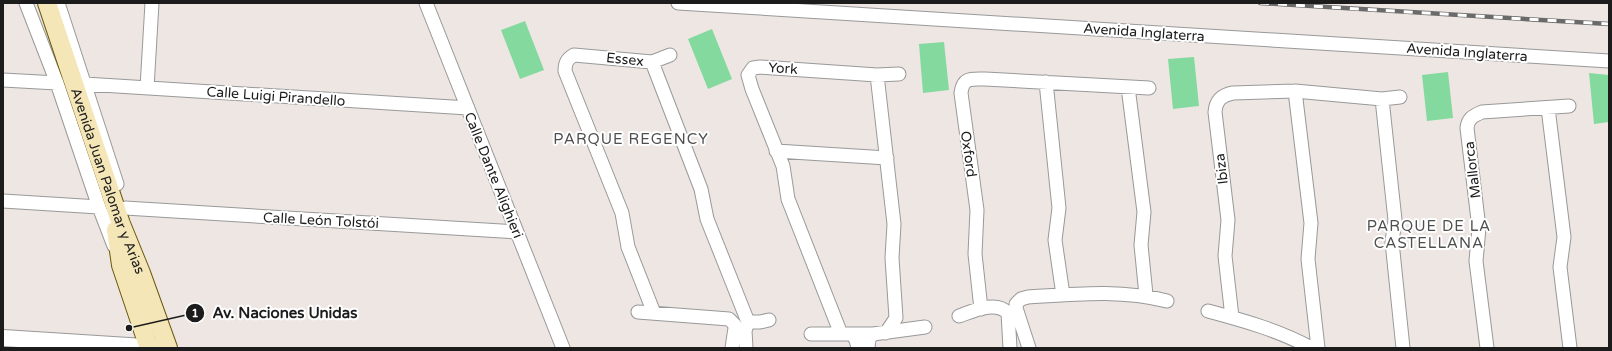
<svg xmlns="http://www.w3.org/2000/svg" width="1612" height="351" viewBox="0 0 1612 351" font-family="'Varela Round',sans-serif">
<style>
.pitch{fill:#84d99e}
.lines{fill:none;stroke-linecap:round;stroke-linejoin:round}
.minor-casing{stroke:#999;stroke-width:15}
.tertiary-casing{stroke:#999;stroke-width:18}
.secondary-casing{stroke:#6c590b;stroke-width:20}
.minor{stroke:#fff;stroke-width:13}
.tertiary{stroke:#fff;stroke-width:16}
.secondary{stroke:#f5e6b8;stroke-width:18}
.rail-casing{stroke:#6a6a6a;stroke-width:4.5}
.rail{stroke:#fff;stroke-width:3;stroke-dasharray:9;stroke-linecap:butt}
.labels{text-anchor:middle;stroke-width:4;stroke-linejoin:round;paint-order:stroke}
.street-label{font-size:14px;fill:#1c1c1c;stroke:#fff}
.neighbourhood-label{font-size:15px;letter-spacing:1px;fill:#4f4f4f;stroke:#fff}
.leader{fill:none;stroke:#1c1c1c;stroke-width:1.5}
.callout-dot{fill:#1c1c1c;stroke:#fff;stroke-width:1.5}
.mark-label{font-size:12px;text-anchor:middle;font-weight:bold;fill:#fff}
.callout-label{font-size:15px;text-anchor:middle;font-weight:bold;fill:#1c1c1c;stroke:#fff;stroke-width:4;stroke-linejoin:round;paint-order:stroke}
</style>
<rect width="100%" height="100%" fill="#ede6e3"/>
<path class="pitch" d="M525,21L544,70L520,79L501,30Z
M712,29L732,79L708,89L688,39Z
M944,42L949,90L923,93L919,44Z
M1194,57L1199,106L1173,109L1168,59Z
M1448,72L1453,118L1427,121L1422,75Z
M1589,73L1609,75V122L1594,124Z"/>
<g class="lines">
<defs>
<path id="minor" d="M26,3L57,83L99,207L114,246
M58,3L117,184
M426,3L563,348
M678,3L1609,61
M652,62L701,189L707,219L748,322L745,331L746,348
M877,75L894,224L892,258L896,318L886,333
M3,80L57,83
M1046,82L1059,208L1055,240L1063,295
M85,84L468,108
M1128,87L1144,212L1141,245L1146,295
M147,88L152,3
M1295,91L1311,223L1308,259L1318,348
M1382,99L1395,220L1392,242L1403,348
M1548,108L1564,237L1560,267L1570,348
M776,151L887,158
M3,201L99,207
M125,208L517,232
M981,309L975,254L977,210L961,93C963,77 971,79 985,79L1149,88
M1208,311C1242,320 1281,331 1311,348
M638,312L729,319L735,325V328L732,348
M654,313L628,247L622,213L565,71C565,63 567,59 574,55L652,62L670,55
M959,316C973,311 996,300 1008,313L1010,348
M1232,317L1225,256L1228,220L1215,112C1216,100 1222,95 1233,93L1295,91L1382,99L1400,97
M748,322H760L769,320
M811,334H873L925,327
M841,334L788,199L783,166L752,89L748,75L753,68L760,67L877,75L899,74
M852,334L856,340L858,348
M868,348L869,339L873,334
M1029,348L1016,308V304L1021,299L1028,297C1075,294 1121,289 1167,301
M1487,348L1476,261L1479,228L1467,128C1468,118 1473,116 1482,112L1569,106"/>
<path id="tertiary" d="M3,338L160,348"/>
<g id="secondary">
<path id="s1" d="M47,3L121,224L141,273L168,348"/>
<path d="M116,230L121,265L149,348"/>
</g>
</defs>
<use href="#minor" class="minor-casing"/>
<use href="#tertiary" class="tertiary-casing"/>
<use href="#secondary" class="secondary-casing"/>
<use href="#minor" class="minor"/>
<use href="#tertiary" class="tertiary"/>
<use href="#secondary" class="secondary"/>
<defs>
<path id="rail" d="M1260,3L1609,24"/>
</defs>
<use href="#rail" class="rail-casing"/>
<use href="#rail" class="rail"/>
</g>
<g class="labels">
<g class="street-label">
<text transform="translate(1144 32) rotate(4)" y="5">Avenida Inglaterra</text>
<text transform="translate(1467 52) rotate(4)" y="5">Avenida Inglaterra</text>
<text transform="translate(625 59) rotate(6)" y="5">Essex</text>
<text transform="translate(783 68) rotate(4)" y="5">York</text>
<text transform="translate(276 96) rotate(4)" y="5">Calle Luigi Pirandello</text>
<text transform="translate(969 154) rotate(82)" y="5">Oxford</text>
<text transform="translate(1221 169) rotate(-97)" y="5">Ibiza</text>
<text transform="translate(1472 170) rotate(-97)" y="5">Mallorca</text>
<text dy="5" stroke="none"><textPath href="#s1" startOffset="188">Avenida Juan Palomar y Arias</textPath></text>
<text transform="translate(494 175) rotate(68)" y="5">Calle Dante Alighieri</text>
<text transform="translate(321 220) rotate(3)" y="5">Calle León Tolstói</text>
</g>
<g class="neighbourhood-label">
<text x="631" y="144">PARQUE REGENCY</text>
<text x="1429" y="231">PARQUE DE LA<tspan x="1429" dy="17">CASTELLANA</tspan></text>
</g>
</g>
<path class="leader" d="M129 328L195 313"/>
<g class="callout-dot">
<circle cx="129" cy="328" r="4"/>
<circle cx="195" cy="313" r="10"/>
</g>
<g class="mark-label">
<text x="195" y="317">1</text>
</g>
<g class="callout-label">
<text x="285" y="318">Av. Naciones Unidas</text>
</g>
<rect width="1612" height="351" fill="none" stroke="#1c1c1c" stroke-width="8"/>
</svg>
